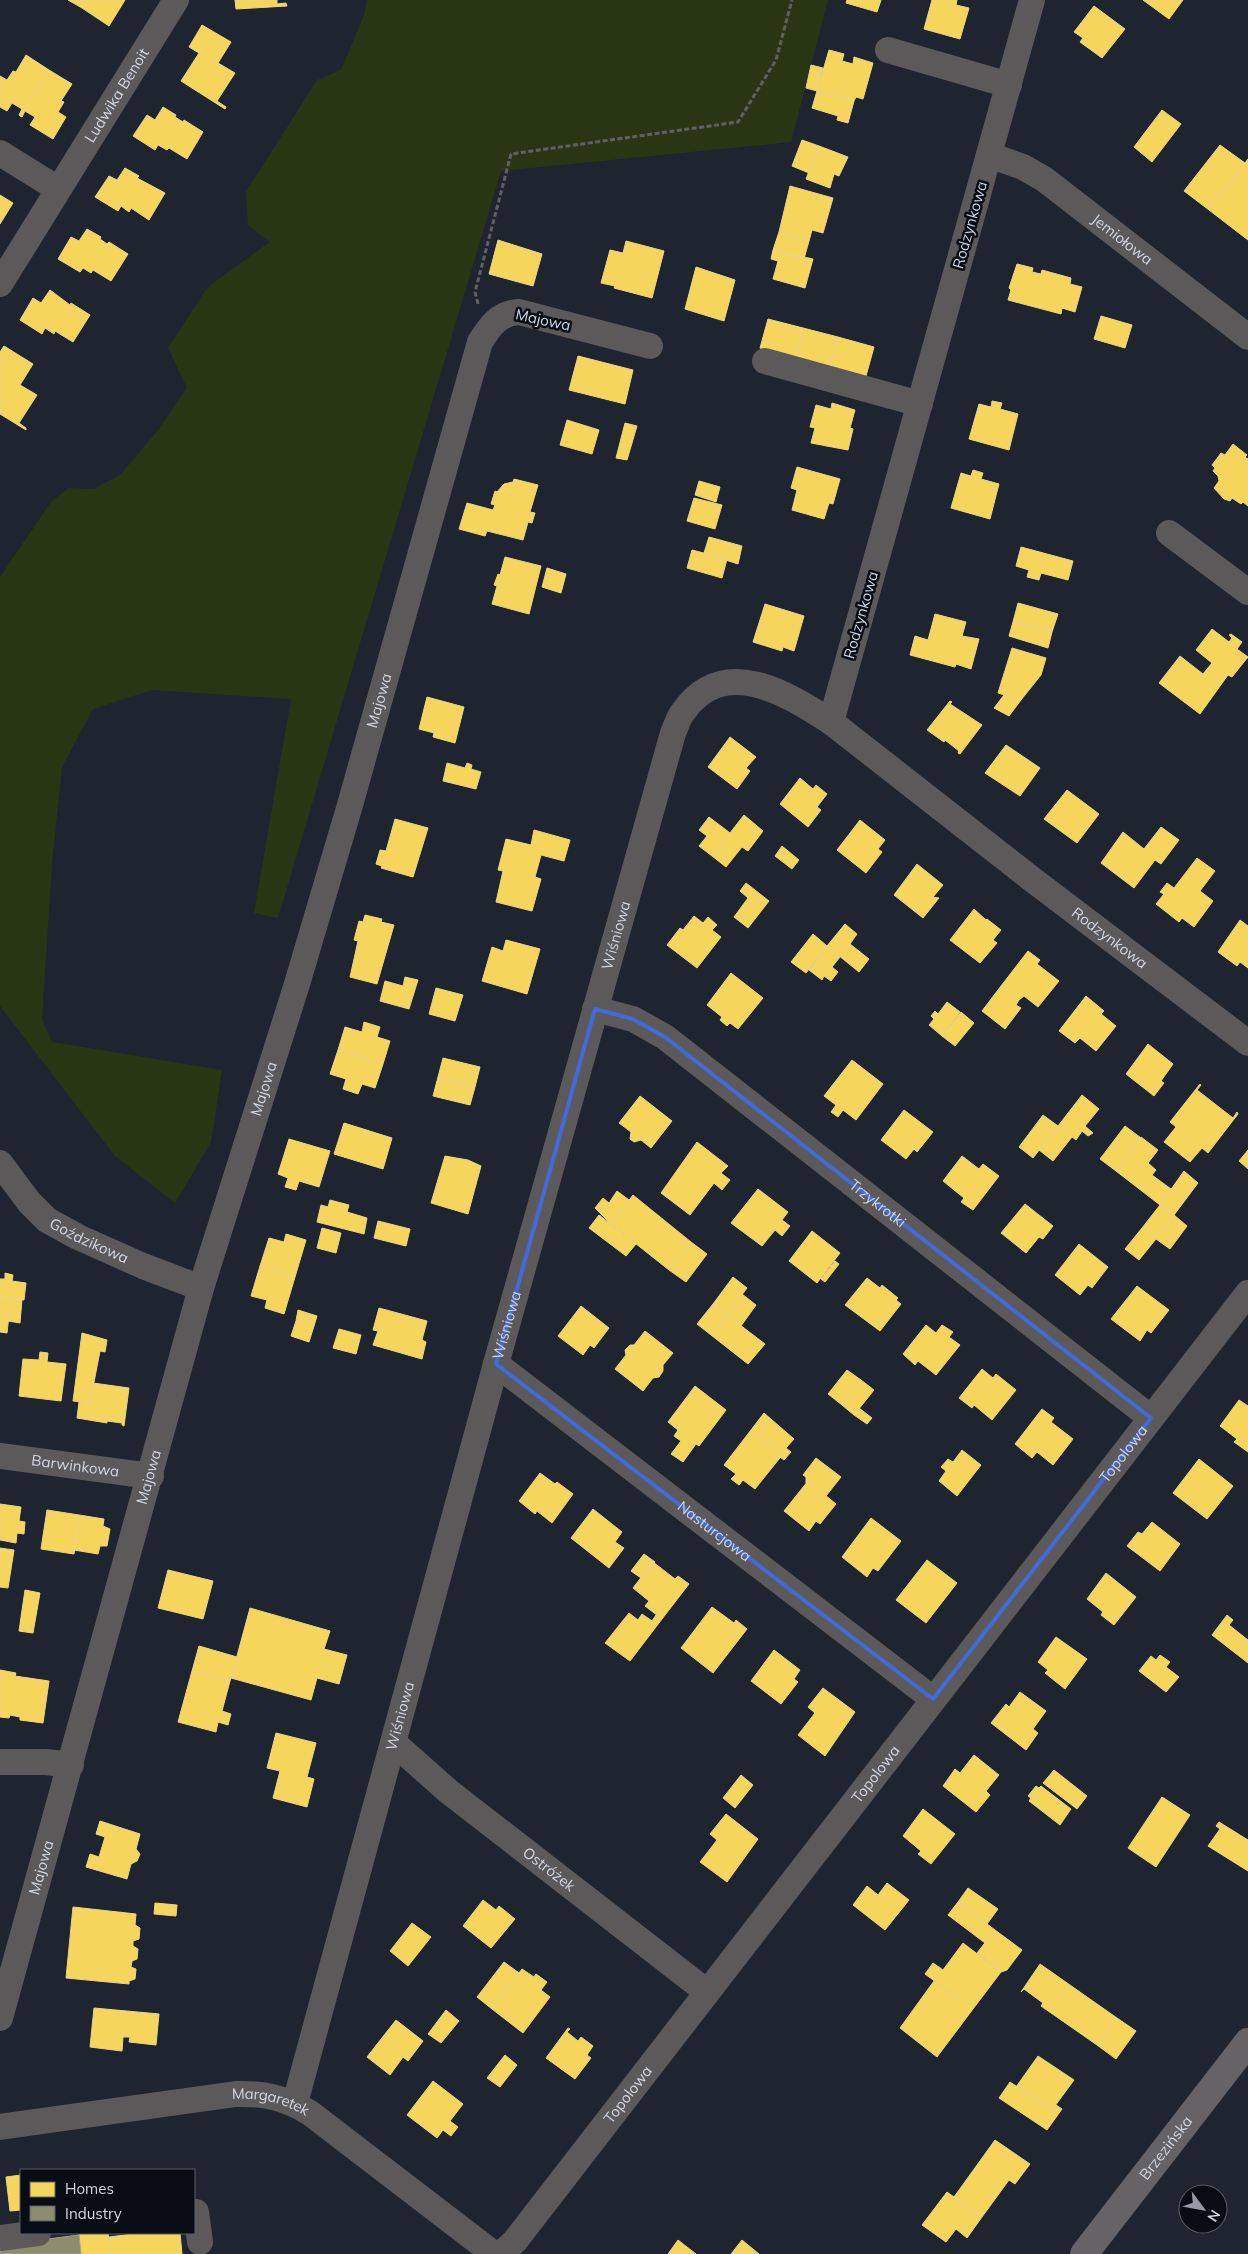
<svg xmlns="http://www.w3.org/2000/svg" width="1248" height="2254" viewBox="0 0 1248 2254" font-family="Mulish,sans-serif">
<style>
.green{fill:#293614}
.homes{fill:#f6d55c;stroke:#ebd685}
.industry{fill:#8c8c6e;stroke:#a1a391}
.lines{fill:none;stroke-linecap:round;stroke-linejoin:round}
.path{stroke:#606063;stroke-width:3;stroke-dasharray:5 2.5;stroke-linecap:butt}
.minor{stroke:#5c595a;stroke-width:26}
.major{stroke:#666366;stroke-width:28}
.marked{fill:none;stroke:#416ada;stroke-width:4;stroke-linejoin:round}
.labels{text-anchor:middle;stroke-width:5;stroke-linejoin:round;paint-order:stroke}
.street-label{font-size:15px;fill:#d1d8e4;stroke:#080d15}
</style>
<rect width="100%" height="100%" fill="#1f2530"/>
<path class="green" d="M367,0H828L791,142L501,171L278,918L254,913L291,699L152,690L93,709L62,767L52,862L42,1020L52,1042L222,1070L211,1142L175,1203L115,1156L0,1006V577L51,502L69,488L94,489L121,474L158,430L187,388L168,348L205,291L213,283L270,242L248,225L246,192L317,80L341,70L364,15Z"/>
<path class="homes" d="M68,0H87L82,8Z
M87,0H125L109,26L82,8Z
M235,0H277V4L286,3L287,6L236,9Z
M847,0H881L877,12L846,3Z
M932,0H957L956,5L969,8L960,39L924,29Z
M1143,0H1183L1169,19Z
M1094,6L1125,29L1102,58L1080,42L1083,38L1074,32Z
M202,25L231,42L218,63L235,73L217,101L226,107L225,109L181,81L199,53L189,47Z
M829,50L844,54L842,61L853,64L854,57L873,63L863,99L856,97L854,101L817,91Z
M26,55L49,70L20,116L19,115L22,109L12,103L7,111L0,107V76L7,80L13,71L16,72Z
M811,65L823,68L817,91L806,88Z
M49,70L72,84L61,101L64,102L58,112L66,117L53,139L30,125L35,117L25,111L22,117L20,116Z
M817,91L854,101L848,123L837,120L838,116L812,108Z
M163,107L176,115L175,117L183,122L184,120L203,132L187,159L169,148L167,150L158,145L155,150L133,136L147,115L155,120Z
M1162,110L1181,124L1152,162L1134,147Z
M802,140L819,146L809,173L792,166Z
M1220,145L1245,163L1209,210L1184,191Z
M819,146L848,157L839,176L834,174L830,188L806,179Z
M1248,159V240L1209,210Z
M125,168L139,176L137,178L165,193L149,220L131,208L129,212L121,206L118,211L95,197L109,176L117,180Z
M790,186L833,198L823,233L812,230L809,241L779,232Z
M0,195L13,203L0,224Z
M87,229L101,237L100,239L107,244L109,242L128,254L111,281L93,270L91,273L83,268L80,272L58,259L71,237L79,241Z
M779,232L809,241L804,259L773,250Z
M498,240L542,254L533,286L489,274Z
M626,241L664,251L652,298L614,288L615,286L601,283L610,250L623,253Z
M773,250L813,259L805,288L773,279L778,261L771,259Z
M1017,264L1033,268L1032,272L1041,274L1042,270L1071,278L1070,284L1082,287L1075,312L1062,308L1061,314L1008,300L1011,290L1009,288Z
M696,267L735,280L724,321L685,309Z
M50,290L70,305L71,303L90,315L73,342L55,331L54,334L45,328L42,334L20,320L33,298L41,303Z
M1101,316L1132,325L1125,348L1094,339Z
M768,319L803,328L796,358L760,348Z
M803,328L838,337L830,367L796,358Z
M838,337L874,347L866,376L830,367Z
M4,346L33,364L20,385L37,395L19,423L26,428V430L0,414V352Z
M578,356L633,370L625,404L569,390Z
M992,401L1002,403L1000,409L1018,414L1009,450L969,439L979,404L991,407Z
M832,403L855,410L850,428L853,429L848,450L811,443L815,428L810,427L816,405L831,409Z
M567,420L599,430L592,454L560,445Z
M625,423L637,426L627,460L616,458Z
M1233,444L1247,455L1245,457L1248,459V506L1243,502L1241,504L1232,498L1230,501L1224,499L1214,488L1219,481L1218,476L1213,471L1215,468L1212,465L1221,453L1225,455Z
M797,467L840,479L833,504L829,503L824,519L792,510L797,490L791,488Z
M973,470L983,473L981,479L999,484L990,519L951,508L961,473L971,476Z
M514,479L538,485L530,512L535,513L532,523L528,522L523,540L487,531L485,536L459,529L467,503L493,510L495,505L491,504L495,491L497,492L504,484L513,482Z
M699,481L720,487L716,502L695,495Z
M694,498L722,505L715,529L687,521Z
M709,537L742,546L738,564L704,553Z
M1021,547L1073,561L1068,580L1041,573L1039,580L1027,577L1029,570L1016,566Z
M692,550L727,559L722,578L687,568Z
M505,557L541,566L529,614L492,604L497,586L494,585L498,574L500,575Z
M547,568L566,574L561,593L542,587Z
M1018,603L1058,614L1052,632L1013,622Z
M765,604L804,616L794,651L783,647L782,651L753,642Z
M935,614L966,622L962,636L979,639L971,669L956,664L955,667L910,655L915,636L928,640Z
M1013,622L1052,632L1048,648L1009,636Z
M1212,629L1229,642L1232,638L1229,635L1231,634L1242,642L1237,649L1248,657L1232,677L1228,675L1200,714L1159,683L1180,656L1203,674L1212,663L1196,650Z
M1012,648L1046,658L1041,675L1021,700L998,693Z
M1004,695L1021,700L1009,716L994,708Z
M427,697L464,707L455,743L433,737L434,733L419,729Z
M950,701L952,702L950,704L982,725L960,754L958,753L959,751L945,740L944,742L927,730Z
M730,737L756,757L746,768L750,771L737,789L708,767Z
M1006,745L1040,768L1020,796L985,773Z
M447,763L465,768L467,763L472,765L471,769L481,772L476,789L443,781Z
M800,778L813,789L816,785L827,794L817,807L821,810L808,827L780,804Z
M1067,790L1099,814L1077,843L1044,819Z
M744,815L763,831L748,851L742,847L726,867L712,856Z
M709,817L730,833L712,856L699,846L707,836L699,830Z
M395,819L428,828L413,877L381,868L382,866L376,864L380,850L386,851Z
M860,820L885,840L878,849L882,852L866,873L837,850Z
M1161,827L1179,840L1161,864L1155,860L1134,888L1101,863L1123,832L1144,849Z
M534,830L570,840L564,861L541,855L535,877L541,879L532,911L496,902L503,871L498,870L506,839L531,845Z
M782,846L799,860L792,869L775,856Z
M1197,858L1215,871L1200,891L1213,901L1194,927L1182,918L1179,922L1156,904L1164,894L1160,892L1167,883L1174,888Z
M917,864L943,885L933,897L939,898L923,918L894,895Z
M746,883L769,901L748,928L734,917L748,898L740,891Z
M974,909L986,920L987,919L1001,930L993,940L997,943L980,963L950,940Z
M365,915L382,919L381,922L394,925L377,984L350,977L358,941L354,940L359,921L363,922Z
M694,916L703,923L708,917L717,925L712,930L721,937L697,968L667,945L680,928L683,930Z
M1240,920L1248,926V968L1240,962L1237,966L1218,952Z
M845,924L857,934L850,944L869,959L859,972L827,946Z
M813,934L827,946L806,973L791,962Z
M506,940L540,949L527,994L482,981L492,947L503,951Z
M827,946L840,957L832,967L838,972L831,981L824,976L822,980L809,970Z
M1028,951L1040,960L1037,964L1059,981L1038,1007L1024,996L1019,1000L1001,986Z
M731,973L763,998L738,1029L730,1023L727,1026L720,1020L722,1017L707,1005Z
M405,977L418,980L409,1009L380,1001L385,981L403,986Z
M1001,986L1019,1000L1016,1005L1021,1008L1005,1029L982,1011Z
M436,988L463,995L455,1021L429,1014Z
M1086,996L1104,1011L1101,1014L1116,1026L1096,1051L1080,1038L1075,1043L1059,1031Z
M947,1002L960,1012L942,1036L929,1025L934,1019L931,1016L935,1011L938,1014Z
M961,1012L974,1023L955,1046L942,1036Z
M364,1022L380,1027L377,1037L390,1041L383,1064L338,1050L345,1027L362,1032Z
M1148,1044L1173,1064L1161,1081L1164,1083L1154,1096L1126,1074Z
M338,1050L383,1064L375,1088L362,1084L358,1094L343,1089L346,1079L330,1074Z
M443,1058L480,1067L475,1087L438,1077Z
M852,1060L883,1084L856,1120L843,1110L838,1117L831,1112L836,1105L824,1096Z
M438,1077L475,1087L470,1105L433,1096Z
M1200,1084L1201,1085L1197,1090L1233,1118L1237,1112L1238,1114L1208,1153L1202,1148L1190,1162L1164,1142L1176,1127L1170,1122Z
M1082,1095L1099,1109L1085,1126L1093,1133L1088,1136L1082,1131L1076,1140L1058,1126Z
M640,1096L672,1121L651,1148L641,1140L634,1142L630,1139L631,1132L619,1123Z
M904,1110L933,1132L917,1152L914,1149L906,1159L881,1140Z
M1043,1115L1058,1126L1033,1158L1019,1147Z
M344,1123L392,1138L383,1169L334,1154Z
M1058,1126L1072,1137L1053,1161L1039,1150Z
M1125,1126L1141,1138L1116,1171L1100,1159Z
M1141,1137L1158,1150L1148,1163L1156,1170L1152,1175L1171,1189L1160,1205L1116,1171Z
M289,1139L330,1151L319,1187L299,1181L296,1190L285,1187L288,1178L278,1174Z
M697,1142L728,1166L721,1173L730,1180L722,1190L714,1183L690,1215L661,1193Z
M1248,1150V1169L1239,1161Z
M445,1156L468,1160L481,1166L468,1214L431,1203Z
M962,1156L979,1169L983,1164L999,1176L973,1210L961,1202L964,1198L943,1181Z
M1184,1171L1198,1183L1174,1215L1160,1205Z
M758,1189L788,1212L782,1220L790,1226L782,1236L775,1230L762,1246L731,1223Z
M617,1191L629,1200L611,1224L595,1208L603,1198L609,1203Z
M633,1195L691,1242L669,1270L611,1224Z
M330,1200L349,1205L347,1212L367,1218L364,1234L317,1222L321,1205L328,1207Z
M1025,1204L1053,1226L1043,1239L1039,1237L1026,1253L1001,1233Z
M1160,1205L1174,1215L1156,1239L1142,1228Z
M599,1215L636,1244L626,1256L589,1228Z
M1174,1215L1187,1226L1170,1249L1156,1239Z
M378,1221L410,1229L406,1246L374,1238Z
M322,1228L341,1233L336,1253L317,1248Z
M1142,1228L1156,1239L1139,1260L1125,1249Z
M812,1231L840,1253L817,1283L789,1261Z
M286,1234L306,1240L295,1277L260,1266L269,1238L284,1242Z
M691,1242L707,1254L686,1282L669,1270Z
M1079,1244L1108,1267L1092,1288L1088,1285L1080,1295L1055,1275Z
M835,1261L839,1264L825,1282L821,1279Z
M260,1266L295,1277L284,1314L265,1308L267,1300L251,1296Z
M5,1273L13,1275L12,1281L26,1283L24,1300L0,1297V1279H5Z
M733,1277L747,1288L727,1315L713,1304Z
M867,1278L880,1288L882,1285L898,1298L896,1300L901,1304L880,1331L845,1305Z
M1137,1286L1169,1310L1151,1333L1147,1330L1140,1341L1111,1319Z
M742,1294L756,1305L741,1326L727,1315Z
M0,1297L11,1298L7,1333L0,1332Z
M11,1298L22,1299L20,1323L8,1321Z
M713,1304L727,1315L711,1335L697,1324Z
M581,1306L609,1328L594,1348L590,1345L583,1355L558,1336Z
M379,1308L427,1321L422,1340L426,1342L422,1359L373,1345L378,1331L373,1330Z
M298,1310L317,1316L314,1326L296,1321Z
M727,1315L765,1344L748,1364L711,1335Z
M296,1321L314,1326L309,1342L291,1336Z
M926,1325L936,1333L942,1325L953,1332L949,1337L960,1345L936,1375L918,1361L915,1365L903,1354Z
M339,1329L361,1335L356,1354L333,1348Z
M645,1331L673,1353L663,1365V1371L659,1377L653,1378L643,1391L615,1369L626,1355L625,1350L630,1345H634Z
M82,1333L107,1340L105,1352L100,1351L90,1403L73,1401Z
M40,1352L48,1353L47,1362L66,1364L61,1401L19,1396L23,1359L39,1360Z
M982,1369L993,1378L996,1374L1016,1390L992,1420L974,1405L972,1408L959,1398Z
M847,1370L861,1380L842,1405L828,1394Z
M861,1380L874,1390L854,1415L842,1405Z
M93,1383L129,1388L124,1426L122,1425V1423L107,1421V1423L77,1418L79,1402L90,1403Z
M695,1386L726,1410L699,1446L696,1444L683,1462L671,1454L681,1441L674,1436L678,1430L668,1422Z
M1239,1400L1248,1406V1452L1234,1442L1237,1439L1220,1426Z
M859,1408L872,1418L867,1424L854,1415Z
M1042,1409L1054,1418L1051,1422L1073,1439L1053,1465L1037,1452L1032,1458L1015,1444Z
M764,1413L794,1439L786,1448L791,1452L784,1460L780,1457L783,1454L751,1430Z
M751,1430L783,1454L755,1489L743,1480L739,1485L731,1479L736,1474L724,1465Z
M962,1450L981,1465L957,1496L939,1481L946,1471L941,1467L948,1459L953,1462Z
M816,1458L841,1477L826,1496L808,1481L806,1483V1477L803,1475Z
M1199,1459L1233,1486L1207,1519L1173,1493Z
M540,1473L555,1484L557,1482L573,1494L552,1523L537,1511L535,1514L519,1501Z
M808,1481L836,1504L820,1524L816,1521L809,1531L784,1511Z
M0,1504L21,1507L19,1521L25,1522L24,1534L17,1533L16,1543L0,1540Z
M593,1509L622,1532L615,1542L624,1548L609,1568L571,1538Z
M47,1510L79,1515L74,1554L41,1549Z
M79,1515L104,1519L103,1526L110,1529L107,1546H100L98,1554L74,1550Z
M871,1518L901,1541L878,1571L873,1568L867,1577L842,1557Z
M1152,1522L1180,1544L1160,1571L1127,1546L1138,1532L1142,1534Z
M0,1548L14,1550L8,1588L0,1587Z
M644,1554L655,1562L641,1578L631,1571Z
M927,1560L957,1583L926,1623L896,1600Z
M653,1562L675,1579L678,1576L689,1584L662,1619L645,1606L649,1601L633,1588Z
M168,1570L213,1581L203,1619L158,1608Z
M1106,1573L1136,1597L1114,1625L1101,1615L1103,1612L1087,1599Z
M25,1590L40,1593L33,1633L19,1631Z
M712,1607L734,1623L736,1620L747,1629L713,1673L681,1648Z
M250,1608L330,1631L324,1649L347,1655L339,1684L317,1678L311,1700L231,1678Z
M629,1613L638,1620L642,1614L652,1621L656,1615L662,1619L630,1661L605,1643Z
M1227,1615L1233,1620L1229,1625L1248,1640V1663L1212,1635Z
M1056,1637L1087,1659L1065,1689L1045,1673L1048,1670L1038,1662Z
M199,1646L237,1657L230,1681L192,1671Z
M774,1650L800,1670L794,1679L798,1682L781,1704L751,1681Z
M1160,1655L1170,1662L1166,1667L1179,1677L1166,1692L1139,1671L1151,1656L1156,1660Z
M0,1670L16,1673L15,1676L49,1681L43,1723L20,1720V1717L10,1715L9,1718L0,1717Z
M192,1671L230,1681L222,1711L231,1714L228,1725L218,1722L216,1732L178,1722Z
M823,1688L855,1712L825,1756L798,1735L815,1713L808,1707Z
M1020,1692L1046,1711L1033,1729L1038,1733L1026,1750L991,1723L1006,1704L1009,1707Z
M276,1733L316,1743L307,1777L314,1779L307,1807L273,1798L280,1771L267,1768Z
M974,1755L999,1775L986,1791L990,1795L976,1812L943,1786L955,1769L960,1773Z
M1054,1770L1087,1796L1077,1809L1043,1783Z
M741,1775L753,1785L735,1808L723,1798Z
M1036,1786L1039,1788L1041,1786L1071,1809L1060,1825L1029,1801L1031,1798L1028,1796Z
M1162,1797L1190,1815L1156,1867L1128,1848Z
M923,1809L955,1834L931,1864L918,1854L921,1851L903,1836Z
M726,1814L758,1839L727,1882L700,1862L717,1840L710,1834Z
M100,1821L140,1834L136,1849L140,1854L137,1861L131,1864L127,1879L86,1867L90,1854L99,1857L105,1837L96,1834Z
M1219,1822L1248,1840V1871L1208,1846L1220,1829L1216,1826Z
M887,1883L909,1900L885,1930L853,1905L867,1886L878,1895Z
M968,1888L998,1909L987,1924L958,1902Z
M483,1900L496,1910L499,1906L515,1919L491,1948L463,1926Z
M958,1902L995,1930L985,1943L948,1915Z
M155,1903L177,1905L176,1916L154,1914Z
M73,1907L136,1914L135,1925L140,1928L139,1939L133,1941V1946L138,1949L137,1959L132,1961L131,1967L136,1969L135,1979L129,1981V1984L66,1978Z
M412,1923L431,1937L408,1966L390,1951Z
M995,1930L1022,1950L1007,1970L1001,1972L977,1953Z
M963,1943L1001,1972L973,2009L925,1974L933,1963L943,1970Z
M504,1962L519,1973L492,2009L477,1997Z
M1040,1964L1117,2018L1097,2045L1041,2006L1043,2003L1024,1989L1021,1992Z
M522,1969L534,1977L536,1974L547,1982L541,1990L550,1997L523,2033L492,2009Z
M934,1981L973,2009L937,2057L900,2028Z
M94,2008L159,2014L156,2045L129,2042L130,2037H123L122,2051L90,2047Z
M446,2010L459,2021L441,2043L428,2034Z
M1117,2018L1136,2031L1116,2059L1097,2045Z
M396,2020L423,2041L408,2061L403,2057L390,2075L367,2057Z
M568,2028L570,2029L567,2032L578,2041L581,2037L593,2046L587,2055L591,2058L575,2079L546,2058Z
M505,2055L517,2065L500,2087L487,2078Z
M1038,2056L1074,2080L1052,2110L1016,2087Z
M433,2081L463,2104L450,2121L458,2127L451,2136L443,2130L437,2138L407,2115Z
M1010,2082L1052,2110L1056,2105L1062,2109L1047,2130L999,2098Z
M995,2140L1030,2164L1015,2184L1009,2180L982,2217L954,2197Z
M21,2175V2210L10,2211L6,2177Z
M947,2192L982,2217L967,2238L956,2229L946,2242L922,2225Z
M93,2233H108L111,2254H81L78,2235Z
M141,2233H180L182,2254H111L109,2237Z
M678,2240L696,2254H668Z
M742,2240L759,2254H731Z"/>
<path class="industry" d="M79,2235L81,2254H0V2245Z"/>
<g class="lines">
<path class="path" d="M478,304L475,292L511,154L738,122L776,60L792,0"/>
<g class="minor">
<path id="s1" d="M1032,0L831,722L1033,880L1248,1043"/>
<path d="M888,50L1009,85"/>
<path d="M0,153L58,189"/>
<path id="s2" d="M989,155L1023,167L1044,179L1248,337"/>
<path id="s3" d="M0,284L176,0"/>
<path d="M765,361L920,404"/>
<path d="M1169,533L1248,592"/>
<path id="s4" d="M595,1009L633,1019L665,1037L1151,1418"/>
<path id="s5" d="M0,1163L29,1202L47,1220L78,1237L143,1266L201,1288"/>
<path id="s6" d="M496,1364L933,1699"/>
<path id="s7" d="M0,1456L151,1476"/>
<path id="s8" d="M394,1743L448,1791L707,1992"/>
<path d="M0,1762H46L71,1765"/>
<path id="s9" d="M0,2018L201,1288L297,984L350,805L480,342C490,326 499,313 519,312L650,346"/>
<path id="s10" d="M295,2103L496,1364L673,733C676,727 678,718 683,712C724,654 786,693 831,722"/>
<path id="s11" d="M0,2127L236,2094C264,2093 286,2098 310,2113L494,2254"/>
<path d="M194,2212H196L200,2242"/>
<path d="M0,2238L38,2233"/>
<path id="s12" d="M501,2254L515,2241L1248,1293"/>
</g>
<path class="major" id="s13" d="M1084,2254L1248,2042"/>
</g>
<path class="marked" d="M595,1009L633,1019L665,1037L1151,1418L933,1699L496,1364Z"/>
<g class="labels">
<g class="street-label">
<text dy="5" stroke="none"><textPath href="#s3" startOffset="222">Ludwika Benoit</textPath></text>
<text transform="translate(970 225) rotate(-74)" y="5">Rodzynkowa</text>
<text dy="5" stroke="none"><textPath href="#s2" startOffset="159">Jemiołowa</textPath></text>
<text transform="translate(543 320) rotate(12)" y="5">Majowa</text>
<text transform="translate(861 615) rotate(-74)" y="5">Rodzynkowa</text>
<text dy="5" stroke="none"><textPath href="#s9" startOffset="1371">Majowa</textPath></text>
<text dy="5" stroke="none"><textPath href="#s10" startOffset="1211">Wiśniowa</textPath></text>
<text dy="5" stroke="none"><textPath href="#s1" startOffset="1102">Rodzynkowa</textPath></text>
<text dy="5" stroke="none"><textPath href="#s9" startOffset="966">Majowa</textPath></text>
<text dy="5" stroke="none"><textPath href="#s4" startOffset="346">Trzykrotki</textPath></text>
<text dy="5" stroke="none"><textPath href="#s5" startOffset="121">Goździkowa</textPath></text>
<text dy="5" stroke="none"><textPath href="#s10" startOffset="806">Wiśniowa</textPath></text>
<text dy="5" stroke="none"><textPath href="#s12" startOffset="1014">Topolowa</textPath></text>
<text dy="5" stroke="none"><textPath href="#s7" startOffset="76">Barwinkowa</textPath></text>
<text dy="5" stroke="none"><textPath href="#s9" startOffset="561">Majowa</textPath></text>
<text dy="5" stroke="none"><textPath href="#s6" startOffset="275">Nasturcjowa</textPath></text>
<text dy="5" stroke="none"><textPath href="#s10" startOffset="401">Wiśniowa</textPath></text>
<text dy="5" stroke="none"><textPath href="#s12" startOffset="609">Topolowa</textPath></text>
<text dy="5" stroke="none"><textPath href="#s9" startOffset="156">Majowa</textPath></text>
<text dy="5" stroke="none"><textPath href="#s8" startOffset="200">Ostróżek</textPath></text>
<text dy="5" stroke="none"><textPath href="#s12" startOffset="204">Topolowa</textPath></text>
<text dy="5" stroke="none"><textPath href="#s11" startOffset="274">Margaretek</textPath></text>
<text dy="5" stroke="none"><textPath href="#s13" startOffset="134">Brzezińska</textPath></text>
</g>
</g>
<rect x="20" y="2169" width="175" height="65" fill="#080d15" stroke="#585e68"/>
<rect x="30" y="2182" width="25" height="15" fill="#f6d55c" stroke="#585e68"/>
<text x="65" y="2194" font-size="15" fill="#d1d8e4">Homes</text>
<rect x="30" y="2206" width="25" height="15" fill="#8c8c6e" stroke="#585e68"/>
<text x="65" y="2219" font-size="15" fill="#d1d8e4">Industry</text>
<g transform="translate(1203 2209) rotate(122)"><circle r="24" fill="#080d15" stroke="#585e68"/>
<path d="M0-4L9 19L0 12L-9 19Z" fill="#9399a5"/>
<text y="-8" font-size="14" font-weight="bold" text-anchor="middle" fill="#d1d8e4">N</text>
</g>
</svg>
